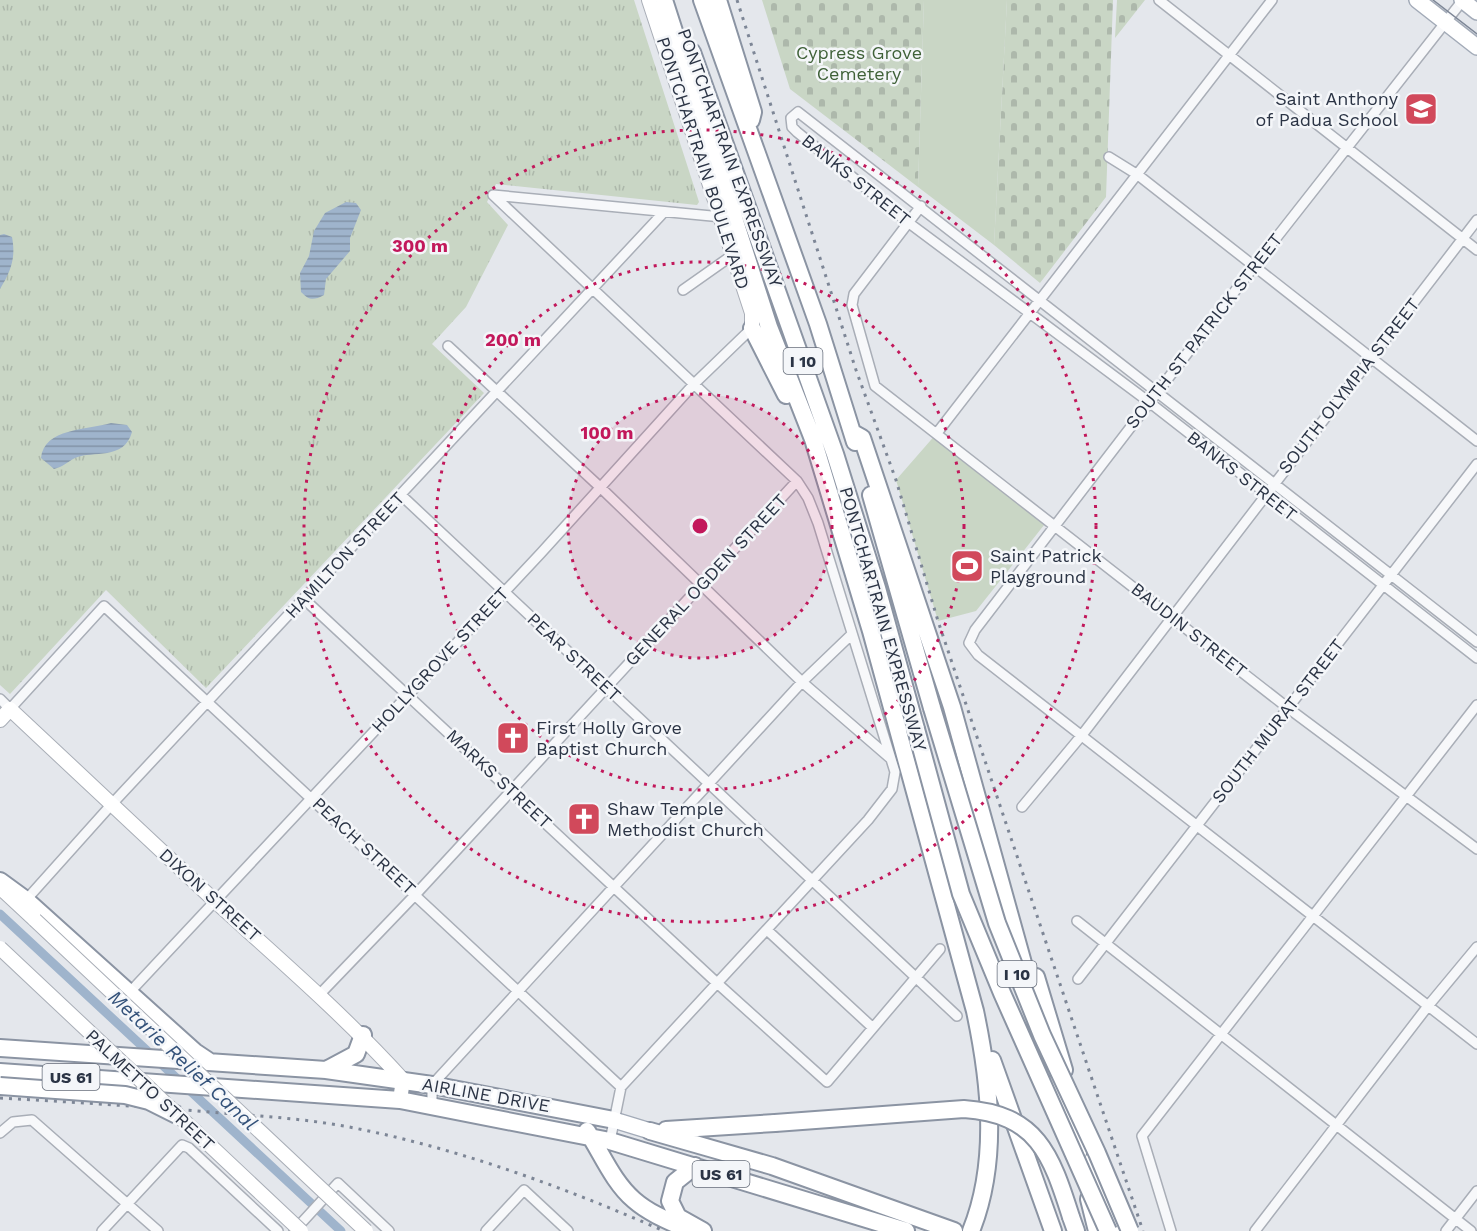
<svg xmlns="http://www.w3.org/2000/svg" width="1477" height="1231" viewBox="0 0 1477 1231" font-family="'Work Sans',sans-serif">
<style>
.grass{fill:url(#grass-tufts)}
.cemetery{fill:url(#cemetery-stones)}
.park{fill:#c9d6c5}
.water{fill:url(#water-rules)}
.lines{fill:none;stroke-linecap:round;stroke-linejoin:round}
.canal{stroke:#9fb4cc;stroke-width:9}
.street-casing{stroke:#a9aeb7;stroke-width:12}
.secondary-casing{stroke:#a9aeb7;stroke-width:16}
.primary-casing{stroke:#a3abb8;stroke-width:18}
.highway-casing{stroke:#8b94a3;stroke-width:20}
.street{stroke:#f7f8fa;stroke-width:9}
.secondary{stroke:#fff;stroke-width:14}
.primary{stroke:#fff;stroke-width:15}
.highway{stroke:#fff;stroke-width:16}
.tram{stroke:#7d8696;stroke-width:1.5}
.rail{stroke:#7d8696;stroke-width:3;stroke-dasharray:3 6;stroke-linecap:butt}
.secondary-bridge-casing{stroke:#a9aeb7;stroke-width:16;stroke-linecap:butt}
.highway-bridge-casing{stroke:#8b94a3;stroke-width:20;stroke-linecap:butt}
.secondary-bridge{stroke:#fff;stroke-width:14}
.highway-bridge{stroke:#fff;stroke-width:16}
.ring{fill:none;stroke:#c2185b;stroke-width:3;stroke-dasharray:3 6}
.labels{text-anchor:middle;stroke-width:5;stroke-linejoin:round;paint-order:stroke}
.shield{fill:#f4f6f9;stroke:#676e7b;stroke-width:1.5}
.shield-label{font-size:16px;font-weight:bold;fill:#2b3445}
.park-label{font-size:18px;fill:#3f6138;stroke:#f4f6f9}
.poi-label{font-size:18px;fill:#2b3445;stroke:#f4f6f9;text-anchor:start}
.street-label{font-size:18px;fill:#2b3445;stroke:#f4f6f9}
.water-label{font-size:20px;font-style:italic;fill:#34527a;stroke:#f4f6f9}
.centre{fill:#c2185b;stroke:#f4f6f9;stroke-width:3}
.ring-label{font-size:18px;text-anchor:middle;font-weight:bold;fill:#c2185b;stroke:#f4f6f9;stroke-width:5;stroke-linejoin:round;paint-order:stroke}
</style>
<defs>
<pattern id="grass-tufts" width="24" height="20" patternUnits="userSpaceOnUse" patternTransform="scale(1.5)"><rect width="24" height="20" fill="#c9d6c5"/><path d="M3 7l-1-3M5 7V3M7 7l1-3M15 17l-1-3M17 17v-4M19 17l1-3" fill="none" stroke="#adb8ab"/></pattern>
<pattern id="cemetery-stones" width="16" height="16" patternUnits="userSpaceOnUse" patternTransform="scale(1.5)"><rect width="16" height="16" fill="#c9d6c5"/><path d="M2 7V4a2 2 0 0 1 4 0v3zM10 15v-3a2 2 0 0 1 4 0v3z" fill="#adb8ab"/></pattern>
<pattern id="water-rules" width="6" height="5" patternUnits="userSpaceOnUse" patternTransform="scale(1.5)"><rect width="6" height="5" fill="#9fb4cc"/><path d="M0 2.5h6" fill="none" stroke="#8293a7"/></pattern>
</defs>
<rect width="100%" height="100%" fill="#e4e7ec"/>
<path class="grass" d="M0,0H634L699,202L697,205L496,184L487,202L508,225L466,307L432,344L484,393L206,688L106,590L10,694L0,685Z"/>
<path class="cemetery" d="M762,0H924L918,187L790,89Z
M1007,0H1113L1106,197L1040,283L994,245Z
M1117,0H1145L1115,38Z"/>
<path class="park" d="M924,0H1007L994,245L918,187Z
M937,433L1048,520L976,611L938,621L896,480Z"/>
<path class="water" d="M346,202L356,203L361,210L350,238V251L326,279L324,295C313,301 309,300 301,292L300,273L309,256L314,231L325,213Z
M4,234L12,237C16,258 11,271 0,289V235Z
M111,423L127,425L132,432C124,461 93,450 75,458C67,462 63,467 54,469L41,458C44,428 87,430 111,423Z"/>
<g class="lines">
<path class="canal" d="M0,914L341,1231"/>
<defs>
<path id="street" d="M1159,0L1477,250
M1463,0L1255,265L975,630L969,643L978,655L1477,1044
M1109,157L1138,175L1477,441
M493,195L797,481L808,498L818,523L895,772L892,789L868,820L621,1087L610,1141
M493,195L722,217
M921,206L854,294L852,305L875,386L1288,708L1477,849
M683,290L734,254
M448,346L601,488L802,682L890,758
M937,433L1272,0
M401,495L957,1016
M304,599L717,983L827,1082L940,949
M1477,642L798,112L791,118L792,127L797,132L909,223L1149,402L1477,658
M0,699L10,709L104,606L621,1087
M1022,807L1082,735L1477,220
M26,900L112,804L664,212
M1077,921L1471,1231
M767,930L873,1028
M1078,979L1477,464
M129,993L541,553L694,384L752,328
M320,994L416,894L797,481
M432,1107V1085L802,682L852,634
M0,1133L13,1122L32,1120L158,1231
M102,1231L182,1145L189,1148L278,1231
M294,1231L338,1183L389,1231
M486,1231L524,1190L568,1231
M1171,1231L1142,1136L1477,705
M1255,1231L1428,1006L1477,947
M1446,1231L1477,1191"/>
<path id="secondary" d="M649,0L752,313V328
M0,720L10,709C79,773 147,838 216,902C280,960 345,1016 403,1080L400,1100
M6,893L35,920"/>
<path id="primary" d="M1417,0L1477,47
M1462,0L1477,12
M614,1120L650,1131"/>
<path id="highway" d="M664,0L769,327L813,439L871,631L975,1011C990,1082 999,1161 971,1231
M702,0L818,324L855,442
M718,0L753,112L751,120
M692,52L835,454L877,588L916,729
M752,328L786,395
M853,433L862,438L952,707L1031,992
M871,495L932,708
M0,881L26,900L195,1052L210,1062
M1036,977L1064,1070
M0,1048L326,1070L432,1085L614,1120
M992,1060L1053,1231
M326,1070L356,1054L363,1035
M0,1072L400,1100L610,1141L906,1231
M1058,1080L1078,1153
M666,1130L775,1123
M587,1131C602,1154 613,1182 634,1200C650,1214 671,1222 691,1231
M650,1131L772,1166L954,1231
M1093,1160L1116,1231
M695,1166L675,1182L670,1201L678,1217L703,1231
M1089,1199L1097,1231
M1071,1217L1076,1231"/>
</defs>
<use href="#street" class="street-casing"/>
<use href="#secondary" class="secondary-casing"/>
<use href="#primary" class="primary-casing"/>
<use href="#highway" class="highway-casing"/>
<use href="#street" class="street"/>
<use href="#secondary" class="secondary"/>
<use href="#primary" class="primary"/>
<use href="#highway" class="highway"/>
<path class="tram" d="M1433,0L1477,34"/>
<path class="rail" d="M737,0L856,370L896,480L938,621L1143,1231
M0,1098C74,1102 148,1107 222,1113C263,1116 304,1119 344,1126C455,1147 561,1186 664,1231"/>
<defs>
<path id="secondary-bridge" d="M35,920L366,1231
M0,948L301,1231"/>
<path id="highway-bridge" d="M932,708L997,923L1042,1035L1097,1153L1130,1231
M916,729L961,894L1002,993L1108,1231
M0,1086L125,1095L149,1101L177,1115
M775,1123L964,1109C1037,1114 1051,1154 1071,1217"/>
</defs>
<use href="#secondary-bridge" class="secondary-bridge-casing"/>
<use href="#highway-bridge" class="highway-bridge-casing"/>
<use href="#secondary-bridge" class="secondary-bridge"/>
<use href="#highway-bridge" class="highway-bridge"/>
</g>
<circle cx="700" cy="526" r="132" fill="#c2185b" fill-opacity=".12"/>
<g class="ring">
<circle cx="700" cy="526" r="132"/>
<circle cx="700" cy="526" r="264"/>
<circle cx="700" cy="526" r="396"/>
</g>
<defs>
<symbol id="school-square" viewBox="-11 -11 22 22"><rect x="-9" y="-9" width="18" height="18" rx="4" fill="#d1495b" stroke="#f4f6f9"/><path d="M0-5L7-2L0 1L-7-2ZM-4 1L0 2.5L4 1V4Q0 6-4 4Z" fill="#fff"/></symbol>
<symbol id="stadium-square" viewBox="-11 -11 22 22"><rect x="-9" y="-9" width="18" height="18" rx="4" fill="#d1495b" stroke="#f4f6f9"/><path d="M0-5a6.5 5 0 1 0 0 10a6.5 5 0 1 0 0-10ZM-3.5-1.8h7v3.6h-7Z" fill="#fff"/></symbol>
<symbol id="church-square" viewBox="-11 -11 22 22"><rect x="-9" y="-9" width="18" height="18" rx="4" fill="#d1495b" stroke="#f4f6f9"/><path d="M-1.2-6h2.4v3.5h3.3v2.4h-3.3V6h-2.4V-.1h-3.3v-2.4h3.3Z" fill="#fff"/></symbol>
</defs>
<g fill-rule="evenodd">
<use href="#school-square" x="1402" y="90" width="38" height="38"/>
<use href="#stadium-square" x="948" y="547" width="38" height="38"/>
<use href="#church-square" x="494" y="719" width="38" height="38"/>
<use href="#church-square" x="565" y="800" width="38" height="38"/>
</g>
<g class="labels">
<g class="shield">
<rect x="783.5" y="348" width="39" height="26" rx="4.5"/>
<rect x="997.5" y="961" width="39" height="26" rx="4.5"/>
<rect x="42.5" y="1064" width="57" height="26" rx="4.5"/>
<rect x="692.5" y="1161" width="57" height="26" rx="4.5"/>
</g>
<g class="shield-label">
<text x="803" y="367">I 10</text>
<text x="1017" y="980">I 10</text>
<text x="71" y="1083">US 61</text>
<text x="721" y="1180">US 61</text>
</g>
<g class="park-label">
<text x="859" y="59">Cypress Grove<tspan x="859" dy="21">Cemetery</tspan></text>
</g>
<g class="poi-label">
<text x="1398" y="105" text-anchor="end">Saint Anthony<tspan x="1398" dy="21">of Padua School</tspan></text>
<text x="990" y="562">Saint Patrick<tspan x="990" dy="21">Playground</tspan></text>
<text x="536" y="734">First Holly Grove<tspan x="536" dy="21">Baptist Church</tspan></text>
<text x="607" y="815">Shaw Temple<tspan x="607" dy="21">Methodist Church</tspan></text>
</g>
<g class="street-label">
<text transform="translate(730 158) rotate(70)" y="6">PONTCHARTRAIN EXPRESSWAY</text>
<text transform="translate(703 163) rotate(72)" y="6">PONTCHARTRAIN BOULEVARD</text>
<text transform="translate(856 180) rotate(39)" y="6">BANKS STREET</text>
<text transform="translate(1204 331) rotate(-52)" y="6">SOUTH ST PATRICK STREET</text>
<text transform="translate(1349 386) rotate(-52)" y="6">SOUTH OLYMPIA STREET</text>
<text transform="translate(1242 476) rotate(38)" y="6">BANKS STREET</text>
<text transform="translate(345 555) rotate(-47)" y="6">HAMILTON STREET</text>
<text transform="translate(706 580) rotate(-47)" y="6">GENERAL OGDEN STREET</text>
<text transform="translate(883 619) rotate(74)" y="6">PONTCHARTRAIN EXPRESSWAY</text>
<text transform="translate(1189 630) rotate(38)" y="6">BAUDIN STREET</text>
<text transform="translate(574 657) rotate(43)" y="6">PEAR STREET</text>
<text transform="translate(440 660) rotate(-47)" y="6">HOLLYGROVE STREET</text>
<text transform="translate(1278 721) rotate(-52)" y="6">SOUTH MURAT STREET</text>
<text transform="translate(499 779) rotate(43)" y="6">MARKS STREET</text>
<text transform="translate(364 846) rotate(43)" y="6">PEACH STREET</text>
<text transform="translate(210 895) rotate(42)" y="6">DIXON STREET</text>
<text transform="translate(150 1090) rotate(43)" y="6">PALMETTO STREET</text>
<text transform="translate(486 1095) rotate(10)" y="6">AIRLINE DRIVE</text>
</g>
<g class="water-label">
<text transform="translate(183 1060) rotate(43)" y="7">Metarie Relief Canal</text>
</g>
</g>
<circle cx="700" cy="526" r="9" class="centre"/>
<g class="ring-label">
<text x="420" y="252">300 m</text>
<text x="513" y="346">200 m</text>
<text x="607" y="439">100 m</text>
</g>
</svg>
